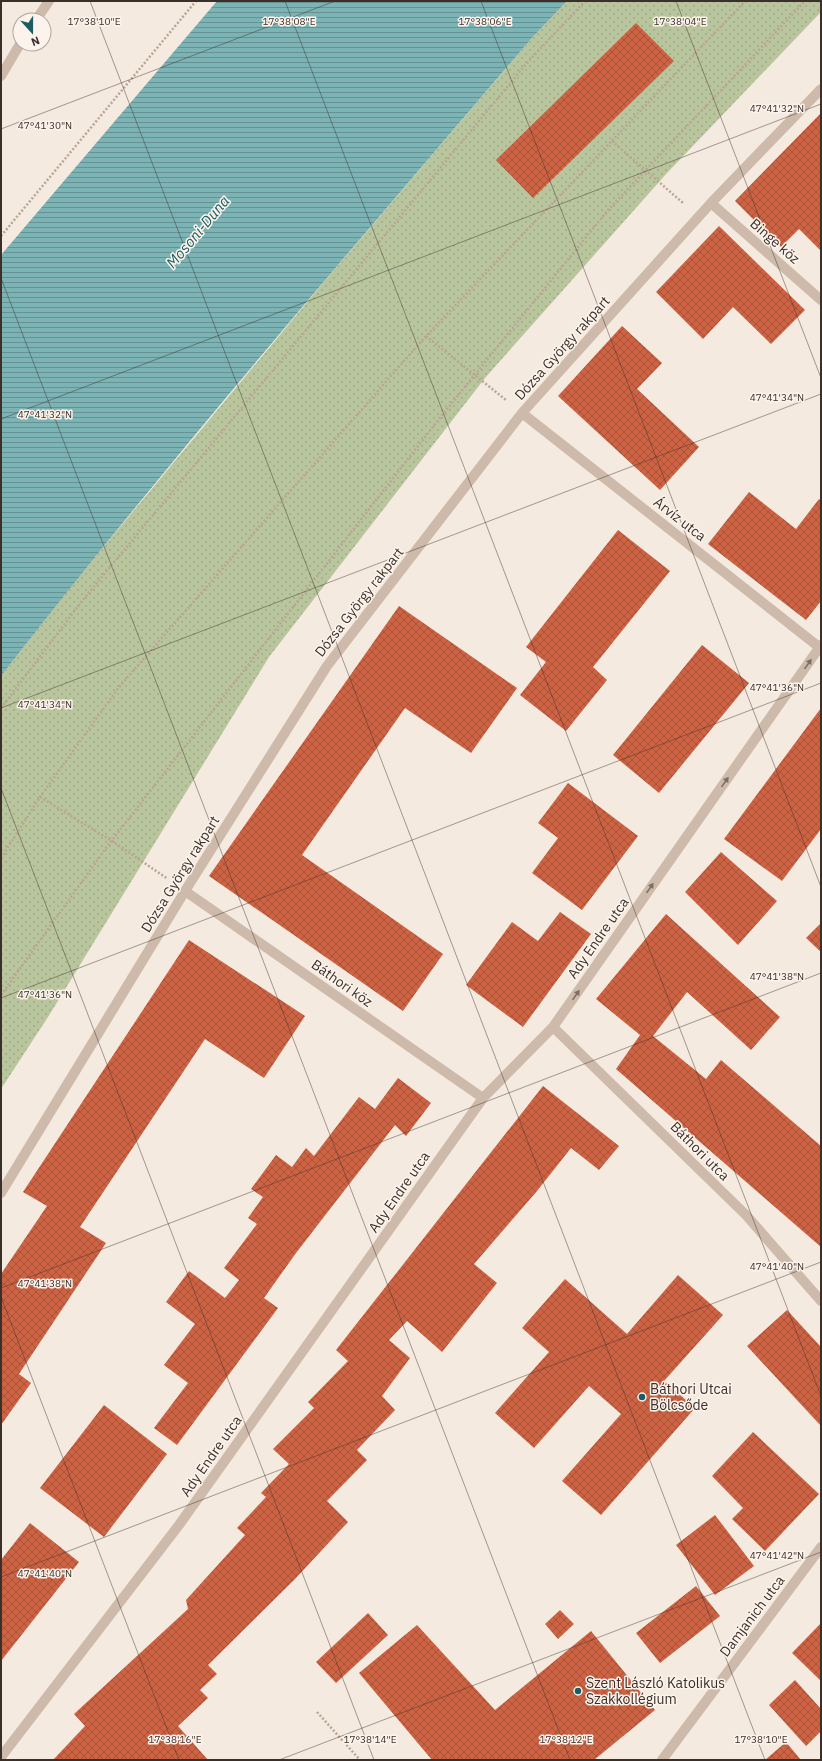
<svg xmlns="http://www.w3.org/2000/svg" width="822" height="1761" viewBox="0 0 822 1761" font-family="'IBM Plex Sans',sans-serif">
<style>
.green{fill:url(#green-dots)}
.water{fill:url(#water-rules)}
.building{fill:url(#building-cross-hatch)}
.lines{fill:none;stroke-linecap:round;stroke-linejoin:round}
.path{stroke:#baa494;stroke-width:2.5;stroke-dasharray:2 2;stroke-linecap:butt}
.street{stroke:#cebaaa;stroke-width:10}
.oneway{fill:#7d6e64}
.ticks{fill:none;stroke:#3b2f2a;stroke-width:1;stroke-opacity:0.45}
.poi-dot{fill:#1b5d61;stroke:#fcf4ec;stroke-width:1.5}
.labels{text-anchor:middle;stroke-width:3;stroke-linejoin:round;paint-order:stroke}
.street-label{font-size:14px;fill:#3b2f2a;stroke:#fcf4ec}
.poi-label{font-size:14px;fill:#3b2f2a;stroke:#fcf4ec;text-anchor:start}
.water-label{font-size:15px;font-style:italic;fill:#1b5d61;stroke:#fcf4ec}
.ticks-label{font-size:10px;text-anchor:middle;fill:#3b2f2a;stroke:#fcf4ec;stroke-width:3;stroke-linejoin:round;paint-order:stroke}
</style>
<defs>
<pattern id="green-dots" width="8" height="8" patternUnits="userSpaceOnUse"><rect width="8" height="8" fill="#b9c69d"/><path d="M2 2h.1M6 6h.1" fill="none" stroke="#a0aa87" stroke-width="1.8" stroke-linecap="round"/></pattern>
<pattern id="water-rules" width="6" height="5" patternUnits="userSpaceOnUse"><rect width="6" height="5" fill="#7cb3b4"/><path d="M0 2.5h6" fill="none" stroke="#679293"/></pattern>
<pattern id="building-cross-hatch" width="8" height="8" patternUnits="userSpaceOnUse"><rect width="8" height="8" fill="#ce6344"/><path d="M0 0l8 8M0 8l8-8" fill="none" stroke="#a85239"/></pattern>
</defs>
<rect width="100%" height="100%" fill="#f5eadf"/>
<path class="green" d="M567,1H821V12L667,173L485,378L269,657L48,1017L1,1089V676L71,586L323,283L531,39Z"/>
<path class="water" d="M217,1H567L531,39C352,249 170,458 1,676V255Z"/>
<path class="building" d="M636,23L674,61L533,198L496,160Z
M821,113V251L799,229L781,247L735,201Z
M719,226L805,310L771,344L733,307L703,339L656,292Z
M622,326L662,363L637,389L699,447L660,490L558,396Z
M749,492L796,529L819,499L821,501V601L806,620L708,544Z
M618,530L670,571L593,667L607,680L566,731L520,695L546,662L526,647Z
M399,606L517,688L471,753L405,708L302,855L443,954L403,1011L209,876Z
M702,645L749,683L659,793L613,755Z
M821,708V829L782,881L724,839Z
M568,783L638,836L582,910L532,873L558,838L538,823Z
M721,852L777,901L738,945L685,892Z
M560,912L591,934L523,1027L466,985L512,922L538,941Z
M666,914L780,1017L751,1050L687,992L653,1036L706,1079L721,1060L821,1146V1247L616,1069L640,1035L596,999Z
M821,923V952L806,938Z
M189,940L305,1016L264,1078L205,1039L80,1227L106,1243L19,1374L31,1383L1,1425V1274L47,1206L23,1192Z
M398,1078L431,1103L406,1136L395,1125L296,1253L264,1298L278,1308L177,1445L154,1428L188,1383L164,1365L195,1324L166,1302L189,1271L225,1298L239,1280L224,1268L257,1224L248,1218L263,1197L251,1189L276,1155L292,1167L306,1148L314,1156L359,1097L375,1109Z
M543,1086L619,1146L599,1170L571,1148L537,1191L474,1264L497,1283L442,1352L407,1321L389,1340L410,1358L382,1396L395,1410L357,1450L367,1460L327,1501L348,1522L294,1580L208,1665L217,1674L200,1690L208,1698L178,1726L208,1760H53L85,1726L74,1714L188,1609L186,1600L245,1535L237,1528L266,1497L261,1493L289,1464L273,1449L314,1408L308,1402L348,1361L336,1350Z
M678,1275L723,1315L664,1381L695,1408L601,1515L562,1481L621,1414L589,1386L534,1448L495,1413L549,1352L522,1328L565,1279L627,1334Z
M787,1310L821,1347V1426L747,1346Z
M104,1405L167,1454L104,1537L40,1488Z
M753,1432L819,1494L765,1551L732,1519L743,1508L712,1476Z
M715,1515L754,1566L715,1595L676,1545Z
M30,1523L79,1562L1,1661V1560Z
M696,1586L720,1616L660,1663L636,1633Z
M560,1610L574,1624L558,1639L545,1624Z
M368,1613L388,1635L336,1683L316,1662Z
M821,1623V1681L792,1653Z
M417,1625L495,1710L591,1631L655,1710L594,1760H432L359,1673Z
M795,1680L821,1709V1731L806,1746L769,1705Z
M786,1742L801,1760H765Z"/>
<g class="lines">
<path class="path" d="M612,141L683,203
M1,236L196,1
M426,336L506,400
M1,708L82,601L527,63L585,1
M40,797L112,841L168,879
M1,858L40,797L119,687L426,336L745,1
M1,995L106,848L439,419L608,210L805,1
M317,1712L360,1760"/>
<path class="street" d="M36,20L49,1
M1,76L20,44
M711,203L821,300
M522,413L819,647
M185,891L483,1098
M553,1027L746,1215L821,1301
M1,1193L185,891L327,666L522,413L711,203L821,89
M1,1757L179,1525L483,1098L553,1027L821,645
M662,1760L821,1547"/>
</g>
<defs><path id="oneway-solid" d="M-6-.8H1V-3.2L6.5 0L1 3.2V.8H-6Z"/></defs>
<g class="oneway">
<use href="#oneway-solid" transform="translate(808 664) rotate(-55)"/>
<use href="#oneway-solid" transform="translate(725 782) rotate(-55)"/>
<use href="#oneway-solid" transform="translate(650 888) rotate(-55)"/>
<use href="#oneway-solid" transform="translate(576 995) rotate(-55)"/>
</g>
<path class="ticks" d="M90,1L765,1760M285,1L821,1396M481,1L821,887M676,1L821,378M1,129L335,1M1,278L570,1760M1,419L821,104M1,708L821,394M1,788L374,1760M1,998L821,683M1,1288L821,973M1,1297L179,1760M1,1577L821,1262M279,1760L821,1552"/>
<g class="poi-dot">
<circle cx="642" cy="1397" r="4"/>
<circle cx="578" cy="1691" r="4"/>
</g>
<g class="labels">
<g class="street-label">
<text transform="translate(775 241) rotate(41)" y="5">Binge köz</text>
<text transform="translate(562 348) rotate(-48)" y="5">Dózsa György rakpart</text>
<text transform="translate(680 519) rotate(38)" y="5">Árvíz utca</text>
<text transform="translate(359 602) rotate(-52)" y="5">Dózsa György rakpart</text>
<text transform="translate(180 874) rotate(-58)" y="5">Dózsa György rakpart</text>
<text transform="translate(598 938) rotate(-55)" y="5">Ady Endre utca</text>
<text transform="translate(342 983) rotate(35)" y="5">Báthori köz</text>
<text transform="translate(700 1151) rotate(45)" y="5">Báthori utca</text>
<text transform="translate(399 1192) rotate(-55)" y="5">Ady Endre utca</text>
<text transform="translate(211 1456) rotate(-55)" y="5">Ady Endre utca</text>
<text transform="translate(752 1616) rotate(-53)" y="5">Damjanich utca</text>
</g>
<g class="poi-label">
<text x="650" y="1394">Báthori Utcai<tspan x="650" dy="16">Bölcsőde</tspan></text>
<text x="586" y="1688">Szent László Katolikus<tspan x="586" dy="16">Szakkollégium</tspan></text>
</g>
<g class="water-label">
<text transform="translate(198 232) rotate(-50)" y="5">Mosoni-Duna</text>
</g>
</g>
<g class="ticks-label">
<text x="94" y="25">17°38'10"E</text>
<text x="289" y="25">17°38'08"E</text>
<text x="485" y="25">17°38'06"E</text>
<text x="680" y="25">17°38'04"E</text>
<text x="777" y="112">47°41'32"N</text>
<text x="45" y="129">47°41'30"N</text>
<text x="777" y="401">47°41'34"N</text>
<text x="45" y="418">47°41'32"N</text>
<text x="777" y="691">47°41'36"N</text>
<text x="45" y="708">47°41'34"N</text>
<text x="777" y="980">47°41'38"N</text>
<text x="45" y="998">47°41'36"N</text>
<text x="777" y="1270">47°41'40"N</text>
<text x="45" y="1287">47°41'38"N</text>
<text x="777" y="1559">47°41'42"N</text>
<text x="45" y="1577">47°41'40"N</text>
<text x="175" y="1743">17°38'16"E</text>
<text x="370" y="1743">17°38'14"E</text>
<text x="566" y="1743">17°38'12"E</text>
<text x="761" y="1743">17°38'10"E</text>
</g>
<rect width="822" height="1761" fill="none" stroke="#3b2f2a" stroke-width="4"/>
<g transform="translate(32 32) rotate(159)"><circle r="19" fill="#fcf4ec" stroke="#afa59e"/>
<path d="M0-3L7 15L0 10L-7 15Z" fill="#1b5d61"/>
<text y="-6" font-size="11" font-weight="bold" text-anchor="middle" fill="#3b2f2a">N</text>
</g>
</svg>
